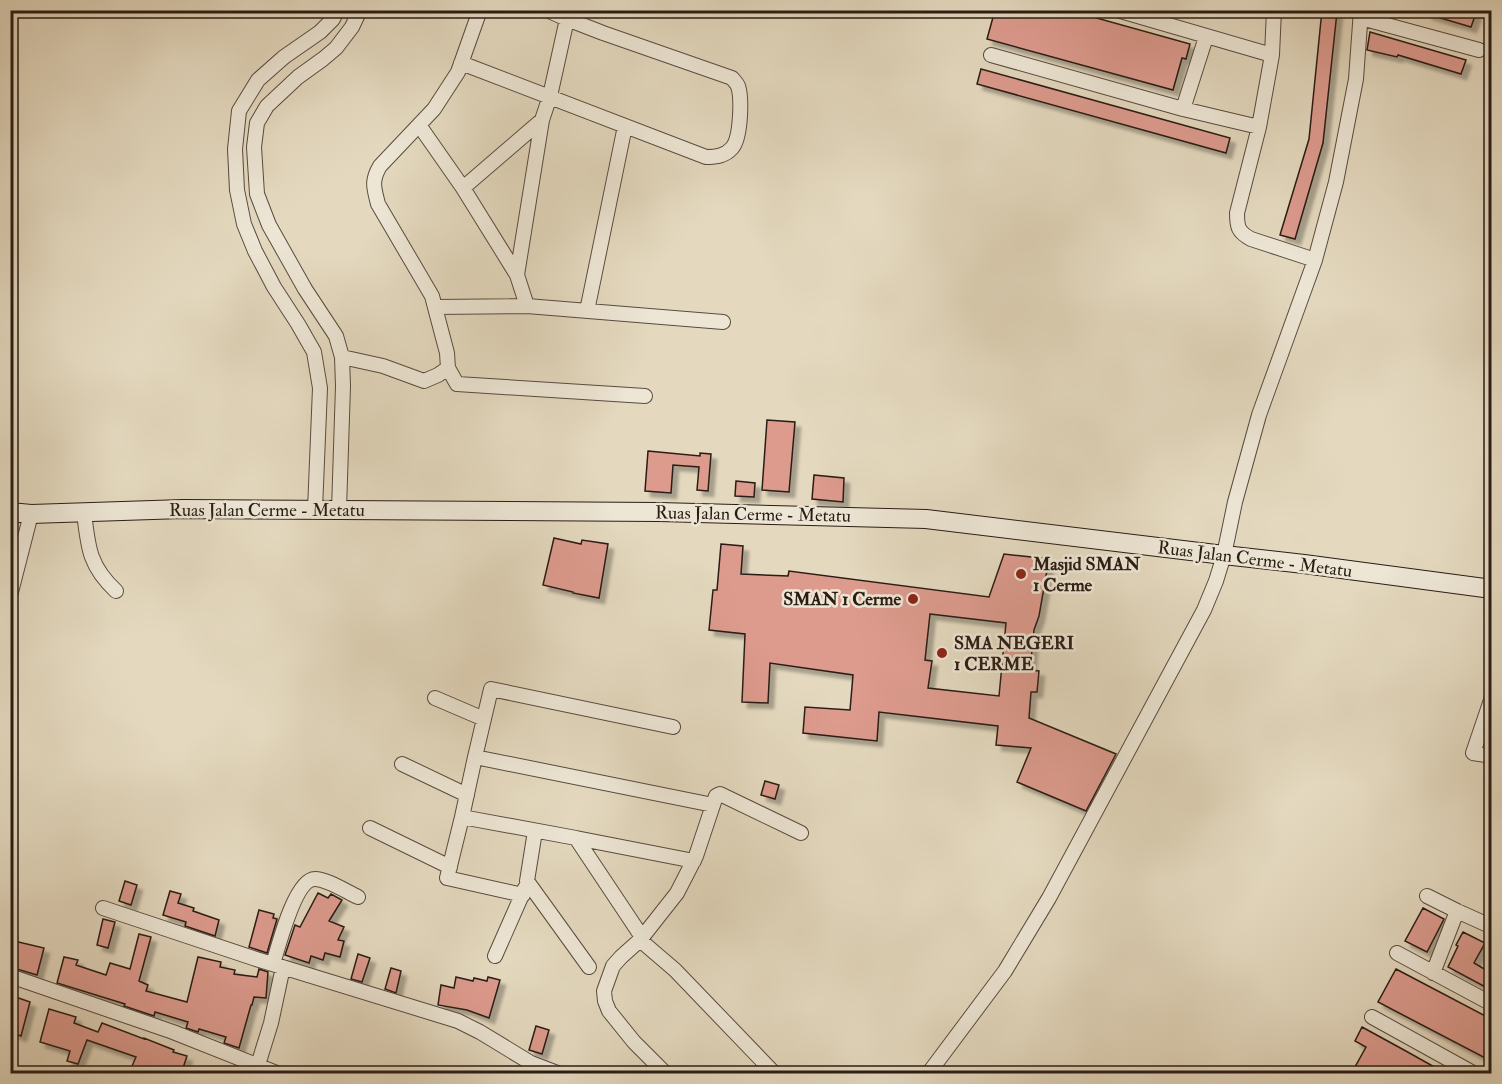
<svg xmlns="http://www.w3.org/2000/svg" width="1502" height="1084" viewBox="0 0 1502 1084" font-family="'IM FELL Double Pica',serif">
<style>
.building{fill:#dd9b8e;stroke:#2a1c14;stroke-width:1.5;fill-rule:evenodd;filter:url(#shadow)}
.lines{fill:none;stroke-linecap:round;stroke-linejoin:round}
.street-casing{stroke:#584b3f;stroke-width:16}
.secondary-casing{stroke:#2a1c14;stroke-width:20}
.street{stroke:#ede6d5;stroke-width:14}
.secondary{stroke:#ede6d5;stroke-width:18}
.poi-dot{fill:#8f2418;stroke:#ede6d5;stroke-width:2}
.labels{text-anchor:middle;stroke-width:5;stroke-linejoin:round;paint-order:stroke}
.street-label{font-size:18px;fill:#2a1c14;stroke:#ede6d5}
.poi-label{font-size:18px;font-weight:bold;fill:#2a1c14;stroke:#ede6d5;text-anchor:start}
</style>
<defs>
<filter id="shadow"><feDropShadow dx="5.5" dy="5.5" stdDeviation="1.5" flood-color="#0004"/></filter>
</defs>
<rect width="100%" height="100%" fill="#e4d9bf"/>
<filter id="stains"><feTurbulence type="fractalNoise" baseFrequency=".00333" numOctaves="4"/><feColorMatrix values="0 0 0 0 .2 0 0 0 0 .09 0 0 0 0 .02 0 0 0 .5 -.17"/></filter>
<radialGradient id="worn" r=".72"><stop offset=".6" stop-color="#630" stop-opacity="0"/><stop offset="1" stop-color="#630" stop-opacity=".3"/></radialGradient>
<path class="building" d="M995,10H1068L1190,44L1186,59L1182,58L1173,90L987,39Z
M1322,10L1337,12L1323,143L1295,239L1280,235L1309,139Z
M1427,10H1469L1476,13L1471,27L1427,14Z
M1370,32L1466,60L1461,74L1398,55L1397,57L1367,50Z
M981,69L1230,138L1226,153L977,84Z
M767,420L795,422L789,492L762,490Z
M648,451L700,456V453L711,454L708,491L697,490L699,467L673,465L671,493L645,491Z
M814,475L844,478L843,502L812,499Z
M736,481L755,483L754,497L735,496Z
M554,538L581,544L582,540L608,544L599,598L573,593V592L543,585Z
M721,544L743,546L741,574L788,576L789,571L989,597L1004,554L1049,559L1039,616L1034,630L1030,670L1039,671L1037,692H1031L1029,718L1116,754L1086,811L1017,782L1031,748L996,745L998,726L879,712L877,741L803,733L805,707L850,710L853,675L770,663L768,703L742,702L745,634L709,630L713,590H717ZM930,614L1006,623L999,696L928,688L932,661L925,660Z
M765,781L779,785L775,799L761,795Z
M125,881L137,885L131,905L119,901Z
M170,891L181,894L178,903L194,908L193,911L219,920L215,936L185,926L186,922L163,915Z
M318,893L328,898L331,894L342,900L329,921L344,927L338,940L344,941L340,957L325,953L323,960L311,956L309,963L285,955L295,925L300,927Z
M1423,908L1444,919L1427,952L1405,941Z
M259,910L274,914L273,918L277,919L267,953L249,947Z
M103,919L115,922L108,948L97,945Z
M1463,932L1485,943L1474,963L1491,973V990L1448,967L1458,946L1456,945Z
M139,934L151,937L139,981L148,985L146,991L187,1002L198,957L221,962L220,967L235,970L234,974L257,977L259,969L268,972L266,998L254,997L252,1005H251L239,1048L224,1043L226,1037L199,1029L198,1032L186,1028L188,1022L155,1012L154,1016L124,1006L125,1004L57,983L64,957L78,960L76,965L106,975L110,963L130,969Z
M10,940L44,948L37,975L10,967Z
M358,954L370,958L362,982L351,979Z
M391,968L401,971L396,993L385,989Z
M1396,969L1491,1019V1034L1487,1042L1491,1045V1061L1378,1002Z
M456,977L473,981L474,978L487,981L488,977L500,980L489,1018L467,1010L438,1005L441,985L454,988Z
M10,995L30,1002L21,1036L10,1032Z
M49,1009L76,1017L74,1023L98,1032L102,1023L144,1039V1038L174,1050L173,1052L187,1056L181,1074H151L132,1066L136,1057L87,1040L78,1064L67,1061L70,1051L40,1042Z
M536,1026L549,1030L542,1054L529,1050Z
M1362,1027L1404,1050L1447,1074H1368L1355,1067L1366,1047L1355,1041Z"/>
<g class="lines">
<defs>
<path id="street" d="M547,10L567,19L568,12
M1117,10L1272,55
M1274,10L1272,55L1259,127L1237,213C1237,227 1238,232 1251,239L1315,260
M1361,18L1479,50
M991,55L1183,109L1259,127
M1183,109L1206,37
M419,125L463,188L517,275
M463,188L542,120
M527,306L723,322
M435,307L527,306L517,275L542,120L550,96L567,19L603,33L732,78C735,82 736,82 738,86C742,98 741,138 732,148C725,156 716,157 706,157L461,63
M587,311L625,126
M342,357L383,366L424,381L438,375L448,368L447,353L432,296L378,204C374,188 371,181 380,166L434,109L458,72L480,10
M448,368L457,384L645,396
M315,510L320,388L314,352L298,324L274,287L255,251L244,224L237,190L235,149L239,111L258,80L284,57L320,32L333,19L337,10
M339,510L343,386L342,357L336,336L305,289L269,225L257,194L254,147L257,123L267,106L298,77L323,59L336,48L352,27L360,10
M84,512C88,547 89,566 116,591
M10,596L31,514
M1492,697L1473,753L1492,756
M435,698L484,719
M475,757L491,689L673,727
M402,764L467,795
M713,805L716,796L720,794L801,833
M462,817L447,878L523,895
M370,828L450,867
M535,831L527,881L589,967
M576,838L694,861
M1427,896L1457,911
M103,908L256,959L458,1021L480,1032L531,1063L560,1074
M642,937L576,838L462,817L475,757L713,805L696,856L677,893L640,940L621,957L613,966L604,991L605,1001L609,1011L634,1042L666,1074
M640,940L675,970L775,1074
M1397,953L1492,1004
M495,956L525,888
M273,964C278,948 295,879 315,879C327,879 347,892 358,897
M1433,973L1457,911L1488,925
M10,976L173,1032L279,1074
M1372,1017L1475,1074
M258,1065L271,1023L283,967
M928,1074L1005,971L1049,898L1204,610L1216,581L1224,555L1235,502L1259,415L1315,260L1336,182L1356,79L1361,10"/>
<path id="secondary" d="M10,512L31,514L183,509L659,512L926,519L1224,555L1304,564L1492,589"/>
</defs>
<use href="#street" class="street-casing"/>
<use href="#secondary" class="secondary-casing"/>
<use href="#street" class="street"/>
<use href="#secondary" class="secondary"/>
</g>
<g class="poi-dot">
<circle cx="1021" cy="574" r="6"/>
<circle cx="913" cy="599" r="6"/>
<circle cx="942" cy="653" r="6"/>
</g>
<g class="labels">
<g class="street-label">
<text x="267" y="516">Ruas Jalan Cerme - Metatu</text>
<text transform="translate(753 514) rotate(1)" y="6">Ruas Jalan Cerme - Metatu</text>
<text transform="translate(1255 559) rotate(7)" y="6">Ruas Jalan Cerme - Metatu</text>
</g>
<g class="poi-label">
<text x="1033" y="570">Masjid SMAN<tspan x="1033" dy="21">1 Cerme</tspan></text>
<text x="901" y="605" text-anchor="end">SMAN 1 Cerme</text>
<text x="954" y="649">SMA NEGERI<tspan x="954" dy="21">1 CERME</tspan></text>
</g>
</g>
<rect width="1502" height="1084" fill="none" stroke="#e4d9bf" stroke-width="36"/>
<rect x="12" y="12" width="1478" height="1060" fill="none" stroke="#2a1c14" stroke-width="3"/>
<rect x="18" y="18" width="1466" height="1048" fill="none" stroke="#2a1c14" stroke-width="1.5"/>
<rect width="100%" height="100%" filter="url(#stains)"/>
<rect width="100%" height="100%" fill="url(#worn)"/>
</svg>
